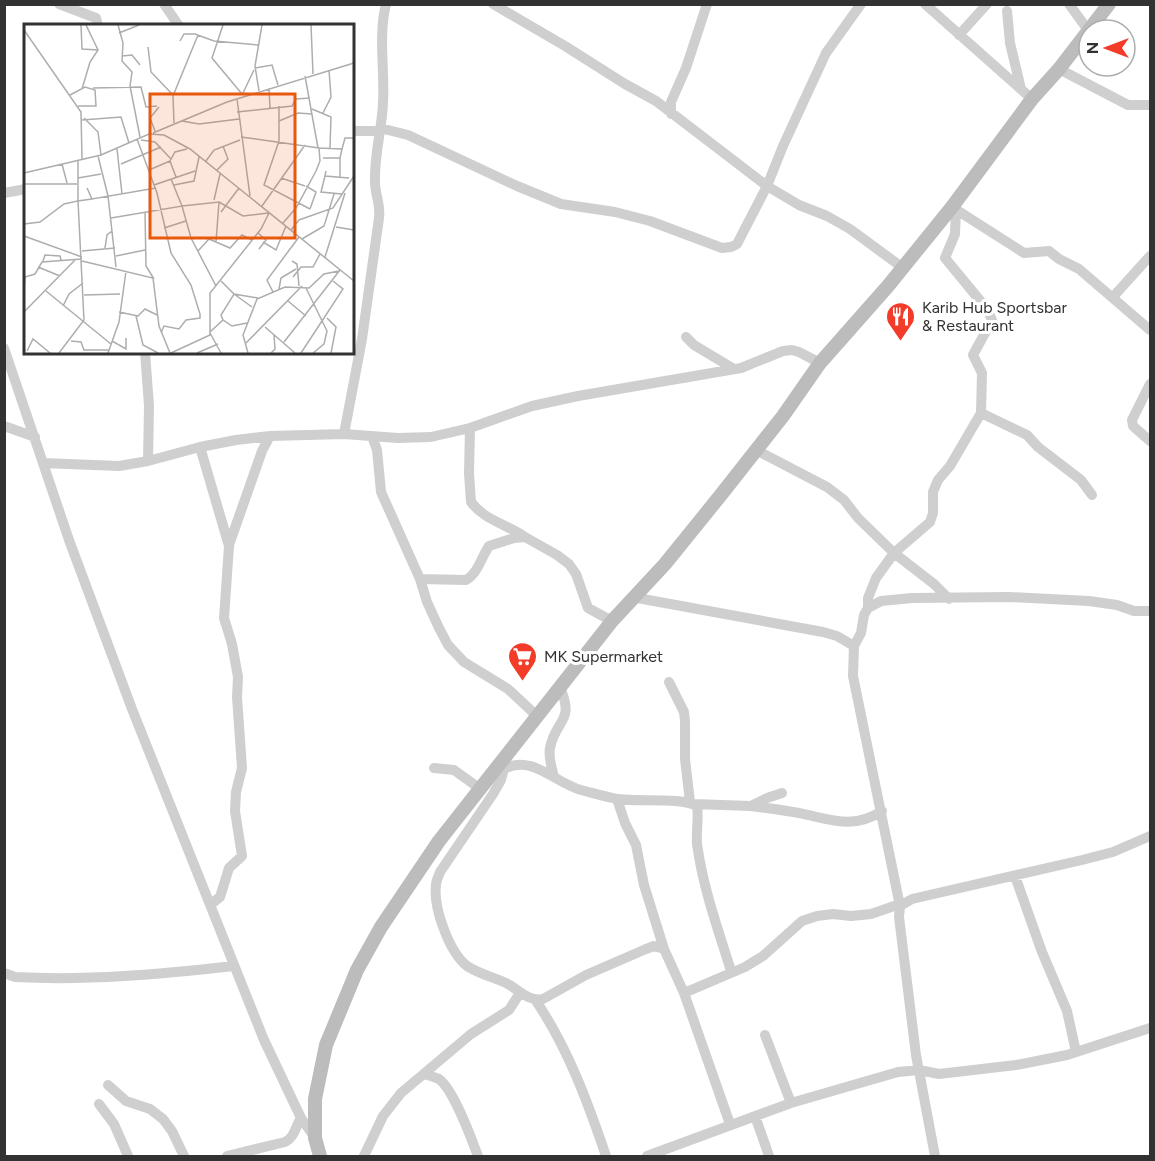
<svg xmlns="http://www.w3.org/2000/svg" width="1155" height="1161" viewBox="0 0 1155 1161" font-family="Figtree,sans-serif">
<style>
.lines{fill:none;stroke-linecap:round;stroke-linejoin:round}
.minor{stroke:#cfcfcf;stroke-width:10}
.secondary{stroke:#bcbcbc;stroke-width:14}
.labels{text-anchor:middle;stroke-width:6;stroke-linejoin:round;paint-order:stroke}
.poi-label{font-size:16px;fill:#323232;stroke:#fff;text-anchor:start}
.inset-road{fill:none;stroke:#adadad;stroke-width:1.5}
.view{fill:#e8590c;fill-opacity:0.15;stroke:#e8590c;stroke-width:3}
.inset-edge{fill:none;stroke:#323232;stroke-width:3}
</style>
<rect width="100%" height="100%" fill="#fff"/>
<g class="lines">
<path class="minor" d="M59,4L96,18L98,26
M164,4L179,26
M493,4L565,46L625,84L656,101L767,186L799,205L827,216L850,229L903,268
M925,4L1032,99
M1069,4L1088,30
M1007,11L1010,43L1021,89
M959,35L987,4
M1059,69L1128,105H1150
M671,114V102L686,68L707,4
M380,128L408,135L517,186L561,204L615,212L650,221L722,248L731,247L737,244L767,186L783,146L826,53L861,4
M352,131H380
M4,193L26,189
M952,207L1024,253L1049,251L1059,259L1079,269L1150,330
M1113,297L1150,256
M686,337L694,345L734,369
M4,348L69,540L132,709L264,1040L301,1118L315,1138
M145,352L149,406L148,461
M1150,384L1132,420L1133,426L1150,441
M981,413L1027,435L1038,447L1081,480L1092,495
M4,426L35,437
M470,428L469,473L471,502C484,520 508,525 525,537
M344,434L362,339L379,218C381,205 375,195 375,182C374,155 382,129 383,103C385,71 378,36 386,4
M372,436L377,450L381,492L420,579L427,602L439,628L448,645L464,662L508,689L537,716
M200,447L229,546L224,618L232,644L238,677L237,697L242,768L236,792L235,811L242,856L229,868L220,897L210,905
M756,450L827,487L844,500L858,518L894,553L934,584L949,599
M43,463L119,466L148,461L200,447L236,440L270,436L344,434L398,438L431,437L470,428L532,406L578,396L741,368L783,351L792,350L799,352L820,363
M229,545L262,451L270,436
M420,579L466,580C478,573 481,558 489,546L514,538L525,537L557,555L569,564L576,574L588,608L612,621
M632,597L823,632L837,636L854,646
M868,608V598L876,578L894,553L930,522L933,513V492L938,480L950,466L981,413L982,373L973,355L992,320L987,309L945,258L955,234L956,209
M669,682L684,712L685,721V759L690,802
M507,757L501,780L493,794L440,872C439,876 436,880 436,885C433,907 449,952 467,966C479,974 493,977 506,983C518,989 528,1002 543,999L586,975L646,949L654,946L664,949
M434,768L454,770L479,788
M504,769C532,754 555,783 581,790C593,793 606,797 618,799C638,802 682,797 697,806C699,819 696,831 697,844C703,888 718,929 731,971
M554,777C552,768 548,758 550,748C556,718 575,723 560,687
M617,799L625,823L636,845L644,885L664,949L684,993L730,1124
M693,804L751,806L767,798L782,793
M751,806C767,808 783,810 799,813C830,819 853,830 882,811
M1015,876L1042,952L1067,1011L1076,1052
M900,906L853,676L854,646L861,633L864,615L868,608L881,601L912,598L1009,597L1089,601L1117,605L1134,611H1150
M4,973L15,977C88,981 161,974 234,966
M684,993L745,967L763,956L802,921L817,916L833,914L851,916L871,914L900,904
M536,1001C568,1048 588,1103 606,1156
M765,1035L791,1103
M425,1074C430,1076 435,1077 439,1079C454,1090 471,1138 478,1156
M108,1085L126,1101L150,1109L163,1119L172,1131L184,1156
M99,1104L114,1124L128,1156
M755,1116L769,1156
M227,1156L285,1142C295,1137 295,1127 301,1118
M364,1156L383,1116L401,1093L471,1034L509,1010L520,993
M647,1156L791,1103L898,1072L919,1070L939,1074L1016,1065L1067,1055L1150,1028
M935,1156L916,1055L899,917L900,906L912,899L1082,860L1113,852L1150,836"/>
<path class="secondary" d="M320,1156L315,1138V1099L326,1045L357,970L381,927L439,841L612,621L665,564L720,496L783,416L820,363L888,286L952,207L1032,99L1059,69L1109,4"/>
</g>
<defs>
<symbol id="restaurant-pin" viewBox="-11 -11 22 30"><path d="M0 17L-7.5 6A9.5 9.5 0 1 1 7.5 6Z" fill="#f33b2a" stroke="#fff"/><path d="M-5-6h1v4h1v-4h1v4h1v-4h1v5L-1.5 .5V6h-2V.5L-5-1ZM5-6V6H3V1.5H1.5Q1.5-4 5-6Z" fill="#fff"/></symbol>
<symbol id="supermarket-pin" viewBox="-11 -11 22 30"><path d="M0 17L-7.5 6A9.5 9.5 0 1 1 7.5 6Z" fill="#f33b2a" stroke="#fff"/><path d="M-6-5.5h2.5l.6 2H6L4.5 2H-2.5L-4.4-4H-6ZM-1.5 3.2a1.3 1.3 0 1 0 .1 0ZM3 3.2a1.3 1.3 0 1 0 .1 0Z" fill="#fff"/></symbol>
</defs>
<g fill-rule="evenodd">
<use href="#restaurant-pin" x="884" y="300" width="33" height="45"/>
<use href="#supermarket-pin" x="506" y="640" width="33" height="45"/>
</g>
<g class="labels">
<g class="poi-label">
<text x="922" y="313">Karib Hub Sportsbar<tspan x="922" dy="18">&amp; Restaurant</tspan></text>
<text x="544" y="662">MK Supermarket</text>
</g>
</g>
<g transform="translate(24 24)">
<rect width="330" height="330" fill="#fff"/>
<path class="inset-road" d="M57,1L58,25L74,26M94,1L99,19L98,37L108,48L106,62L116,113M199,1L188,34L218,70M287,1L289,50M0,6L57,88L58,135M95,9L115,1M156,17L160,10H171L190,17L234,21M124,23L127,48L149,71M98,32L108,31L116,41M231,44L248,41L254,61M281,52L294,124M69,64L117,63L122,83L133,82M245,64L246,84M58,65L66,38L74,26L62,1M235,67L231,42L238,1M46,71L61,63L71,66L72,82H54M218,71L230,46M213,75L226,172M288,85L307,93L306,124M213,88L268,82L272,75L286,74M299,89L307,73L305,46M60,94L74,108L77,131M58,96L97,93L105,119M158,97L175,100L215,95M255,97L274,89L288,90M150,99L149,72L174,11M131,107L126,94L135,83M129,109L203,78L330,39M217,113L295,124M113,115L133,169L147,229L167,261L176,290V294L162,296L155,305L140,302L137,309M117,116L131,118L147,135M255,117L240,161L286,185M255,117V82M93,125L98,170M318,125L321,114H330M74,132L84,172L92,243M182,137L190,126L216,116M38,140L43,159M97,140L137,123M125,146L146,137M193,146L204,135L199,122M302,147L301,152L325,154M0,149L77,131L125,110L140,111L166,125L330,257M301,152L297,168L318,170M152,153L146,137L151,128L163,125M316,153V134M54,154L77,150M257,154L281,162M147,155L158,182M0,160H53M130,161L171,147M150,161L170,157L175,133M282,162L292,168L286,185M63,164L68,175L132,164M190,176L196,150M195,178L219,192L244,189M158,182L195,178L192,218M238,182L281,121M121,188L122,242L130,255M197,188L215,164M87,194L158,182L167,214L192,262M259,199L272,184L292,147L296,137L295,124L318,125L316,134H299M0,200L16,198L40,180L54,177V137M312,203L330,206M140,204L162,197M267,206L275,196L309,184L330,152M234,209L242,216L235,225M0,212L58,233M278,215L300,202L310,170M239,218L252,226L262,202M81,224L83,211L88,207M58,227L91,224M174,227L185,215L206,224L218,211L228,216M92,232L121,226M301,233L321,169M19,237L21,231L36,232L37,236M58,237L129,254L135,302L146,329M268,237L273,240L275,262M14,243L36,252M269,253L277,243H289L296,230M197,257L210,270L234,274M282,264L303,307L300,320L289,329M255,265L257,254L272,245M0,267L1,253L11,250L18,238L58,235M22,267L87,320M249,268L243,256L275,213M60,271L96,270M264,277L282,292M39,282L45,270L59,259M0,288L51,236M95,288L114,292L121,285L133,291M112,292L119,321L134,329M303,294L312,303L307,329M199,296L197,291L210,270L228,283M241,303L271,329M186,308L199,296L208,302L223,299M186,309L197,329M47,317L57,318L60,326H85M88,317L102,325V314M260,318L316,246M222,319L278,262M3,327L9,315L26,329M35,329L60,296L54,177L68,175M84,329L95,298L102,247M147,329L186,311V269L237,205L245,189M173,329L194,320M224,329L219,311L233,275L261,263L285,264L300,250L315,247M247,329L251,325L250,311M277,329L319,265L309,257"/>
<path class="view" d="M126,70H271V214H126Z"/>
<rect width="330" height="330" class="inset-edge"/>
</g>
<rect width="1155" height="1161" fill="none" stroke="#323232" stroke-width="12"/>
<g transform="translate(1107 48) rotate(270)"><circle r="28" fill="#ffffff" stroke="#adadad" stroke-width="1.5"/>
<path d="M0-4.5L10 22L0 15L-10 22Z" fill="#f33b2a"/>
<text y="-9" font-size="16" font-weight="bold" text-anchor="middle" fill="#323232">N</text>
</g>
</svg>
